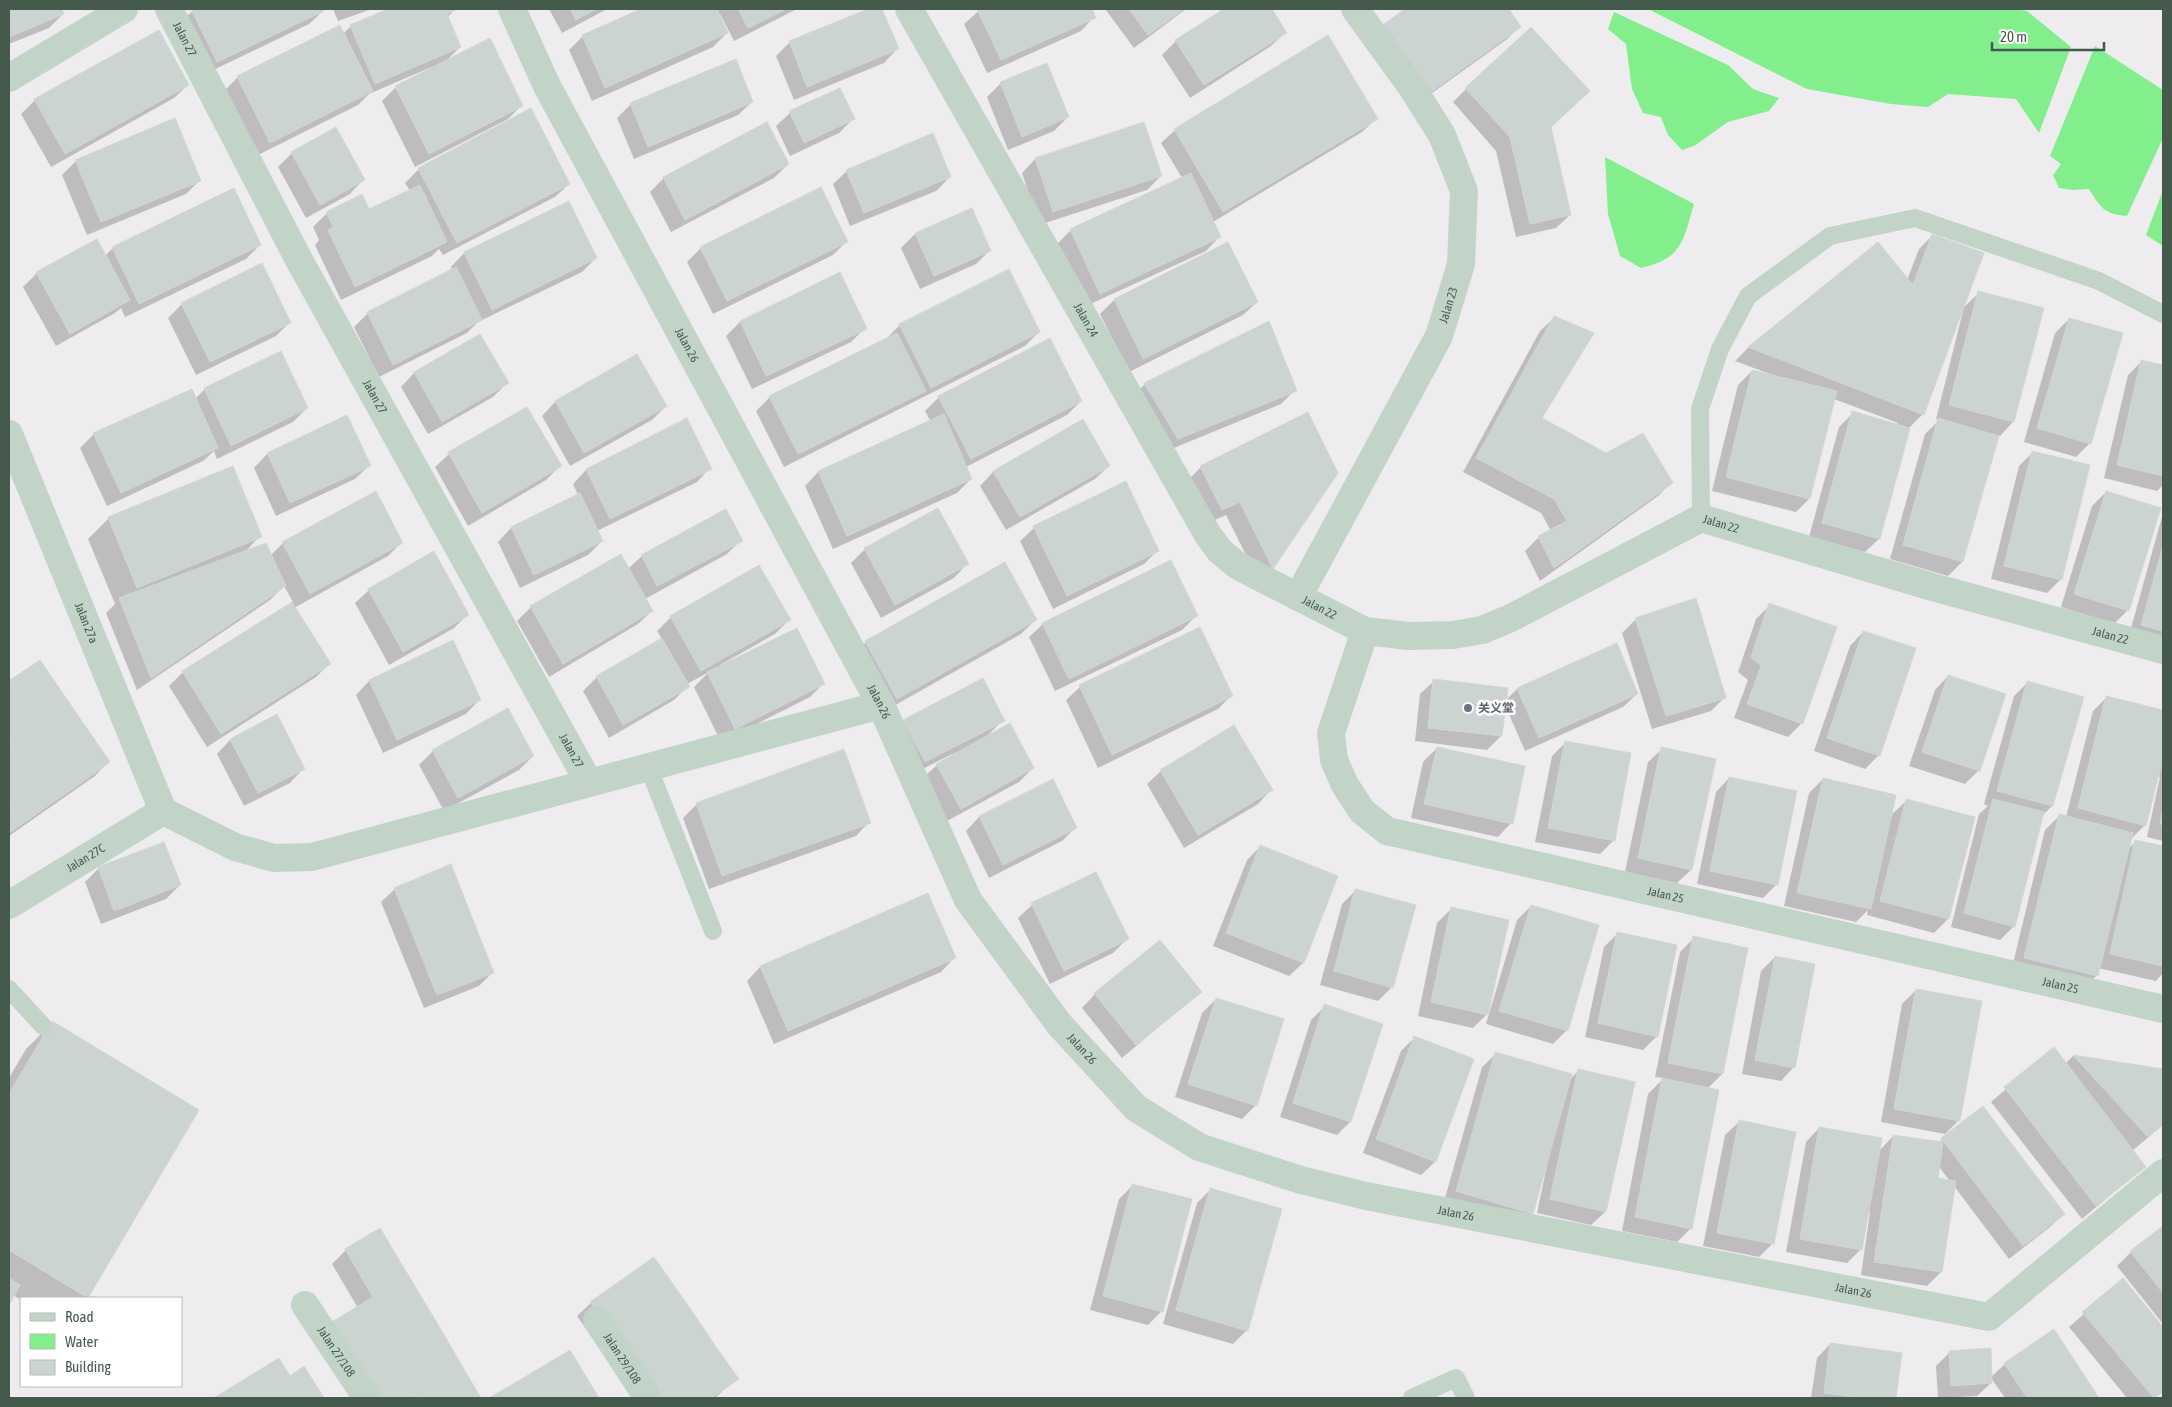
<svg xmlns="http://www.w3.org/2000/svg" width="2172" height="1407" viewBox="0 0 2172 1407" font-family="'Asap Condensed','Noto Sans SC',sans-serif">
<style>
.water{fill:#82ef8c}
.shadow{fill:#0003;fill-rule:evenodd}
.building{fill:#cbd4d0;stroke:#d0d8d5}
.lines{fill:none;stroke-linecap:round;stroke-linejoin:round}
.service{stroke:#c2d4c8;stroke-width:18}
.minor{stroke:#c2d4c8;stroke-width:28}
.worship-dot{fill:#6b7280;stroke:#fff;stroke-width:2}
.labels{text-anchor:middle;stroke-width:5;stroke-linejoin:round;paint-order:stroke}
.street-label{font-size:12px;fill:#445a4c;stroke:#fff}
.worship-label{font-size:12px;font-weight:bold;fill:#5b616d;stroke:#fff;text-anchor:start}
</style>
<rect width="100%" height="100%" fill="#efecef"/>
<path class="water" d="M1648,9H2015L2027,11L2071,47L2039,133L2016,99L1948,94L1928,107L1891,104L1807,89Z
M1614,12L1728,65L1753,89L1779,98L1769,111L1728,122L1694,146L1682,150L1668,135L1661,117L1643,113L1632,89L1626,44L1608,29Z
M2095,46L2163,90V138L2127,216C2104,214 2101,208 2089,189L2073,190L2059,188L2053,175L2061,164L2050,156Z
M1605,157L1694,204C1683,241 1683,258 1641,268L1620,256L1608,214Z
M2163,190V246L2146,235Z"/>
<path class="shadow" d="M9,9H60L63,14L49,28L9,44Z
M195,9H322L323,11L309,24L203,75L178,24Z
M333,9H372L338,21Z
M391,9H455L447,18L460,47L445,62L522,105L508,119L415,167L382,101L396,87L430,69L429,68L369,94L358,105L256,156L224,91L238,77L343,34L351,26Z
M549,9H607L562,33Z
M645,9H797L734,41L720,14L718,15L727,33L713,47L592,101L569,50L583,36Z
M871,9H881L897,49L884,63L794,100L776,56L789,43Z
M981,9H1091L1094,17L1081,31L987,73L964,24Z
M1105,9H1186L1134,48Z
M1226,9H1270L1285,33L1271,46L1190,98L1162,55L1176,41Z
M1407,9H1507L1520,26L1506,40L1418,103L1371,39L1385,25Z
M1046,64L1068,117L1054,131L1008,150L987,97L1000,84Z
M188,85L174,98L51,167L21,114L35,100Z
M1466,89L1549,127L1570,215L1556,228L1516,237L1496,151L1453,102Z
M752,102L738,115L634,159L617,118L631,104Z
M790,113L853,119L839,133L790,156L776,126Z
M1376,119L1362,132L1213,222L1219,237L1206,251L1086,306L1057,244L1071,230L1182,178L1161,143L1175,130Z
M767,123L788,164L774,178L671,232L650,192L664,178Z
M1144,123L1161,176L1147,190L1039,225L1022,173L1035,159Z
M292,153L363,180L350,194L306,218L278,167Z
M76,161L200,180L186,194L87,235L62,175Z
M419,169L569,184L555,197L443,255L439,249L432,256L341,300L315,245L319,240L313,227L327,213L369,211L410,191L405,183Z
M847,171L950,177L936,191L850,226L833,184Z
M569,203L596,258L582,272L478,322L467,333L379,377L354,327L368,313L452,271L451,267L464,253Z
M971,209L989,251L976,264L920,289L901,248L915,234Z
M1933,235L1923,414L1909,428L1879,539L1865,552L1809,537L1839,427L1853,413L1897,425L1898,423L1834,399L1809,499L1796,512L1712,491L1738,385L1752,371L1770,374L1735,361L1749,347L1878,243L1907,280L1919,249Z
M846,242L833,255L713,314L687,262L701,248Z
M1228,244L1257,302L1243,315L1129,372L1100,314L1114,300Z
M260,245L246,259L125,317L121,308L115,313L56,346L23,287L37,273L105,256L113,248Z
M840,274L865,328L851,342L752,389L726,336L740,322Z
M1979,293L2013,422L2000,436L1997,435L1962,562L1948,576L1890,559L1925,434L1939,420L1936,419L1964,307Z
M182,304L289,323L276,336L196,375L168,318Z
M1554,318L1541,418L1606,454L1672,482L1658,496L1540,581L1525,551L1539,537L1551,531L1541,513L1463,472L1540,331Z
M2069,319L2090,443L2076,457L2024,442L2055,333Z
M900,325L1039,332L1025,346L784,467L756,411L770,397L886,339Z
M479,335L507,383L493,397L428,434L401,387L414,373Z
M636,355L666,406L652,420L570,466L542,416L555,402Z
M2142,361L2163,367V485L2157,491L2104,478L2128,375Z
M1145,384L1295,390L1281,404L1164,452L1131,398Z
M205,389L307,408L293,422L217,459L214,451L203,461L107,506L80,448L94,434L195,399Z
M939,397L1081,401L1067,415L966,467L971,479L957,493L833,549L805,486L818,472L931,422L925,411Z
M527,409L560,466L546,480L468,526L435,467L449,454Z
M686,420L710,468L697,482L597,531L602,541L588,555L520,588L498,542L511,528L578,495L573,484L586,470Z
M2033,452L2061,579L2047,593L1991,579L2019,466Z
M267,454L369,466L355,479L276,516L254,468Z
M1109,466L1095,479L1006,530L980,486L993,472Z
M1201,467L1336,473L1272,568L1259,581L1226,515L1208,523L1187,481Z
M1125,483L1158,550L1144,564L1053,609L1020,541L1034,528Z
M2106,492L2128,610L2114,624L2061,607L2092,506Z
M2163,513V649L2128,639Z
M109,518L260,536L244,553L270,556L283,543L402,542L388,556L294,608L329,664L316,677L207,747L169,686L183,672L293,602L284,586L270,600L137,690L106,613L115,604L88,539Z
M741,540L727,554L645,599L652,611L638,624L549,677L517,621L531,607L628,569L642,556Z
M865,549L967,564L954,578L881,618L851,563Z
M1004,564L1035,620L1021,634L883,712L852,656L866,642Z
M369,590L468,614L454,628L389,665L355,603Z
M1770,605L1802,723L1788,737L1734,718L1748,680L1738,672L1756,619Z
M1196,616L1182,630L1055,691L1029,637L1043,624Z
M671,617L789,620L775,634L720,665L721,667L823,684L810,697L721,742L694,687L709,672L687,684L688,686L674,700L609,738L583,691L597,677L662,639L657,631Z
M1636,619L1725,697L1711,711L1652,729L1622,633Z
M1863,632L1879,755L1865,769L1814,751L1850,646Z
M452,642L479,700L466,714L383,753L356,695L369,681Z
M1616,645L1637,694L1623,707L1525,751L1505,705L1501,736L1487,750L1415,741L1420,694L1434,681L1505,701L1517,689Z
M39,662L108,762L95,776L9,836V684Z
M1948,676L1979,770L1965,784L1909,766L1935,690Z
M2028,682L2082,698L2052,806L2042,816L2014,926L2000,940L1951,927L1979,814L1988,806L1984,804L2014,696Z
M1080,687L1232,695L1218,709L1098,768L1066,700Z
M2107,697L2163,712V841L2147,837L2160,777L2157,776L2145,825L2131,839L2127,850L2136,841L2163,847V973L2156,981L2098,968L2096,976L2083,990L2011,972L2045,830L2059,816L2066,817L2093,711Z
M276,716L303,769L290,783L244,806L217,754L230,740Z
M1003,720L987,736L1033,768L1019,782L947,821L923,778L937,765L953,756L952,754L911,775L890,735L904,721Z
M1566,742L1613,841L1600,854L1535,842L1552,756Z
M1437,748L1511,823L1498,837L1411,818L1423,762Z
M1662,749L1691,870L1677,883L1625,872L1648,762Z
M433,751L533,756L519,770L444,811L419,765Z
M1161,771L1271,790L1258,804L1184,848L1147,784Z
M1729,778L1777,884L1763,898L1697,884L1716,792Z
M1823,779L1890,816L1906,801L1974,818L1948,919L1934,933L1867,915L1868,910L1856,922L1784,906L1809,793Z
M1053,781L1076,827L1062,841L989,878L966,831L979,817Z
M697,804L869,822L856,836L709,889L683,818Z
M1261,846L1336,877L1303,963L1289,976L1213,946L1247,860Z
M99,868L180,885L166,899L101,924L85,882Z
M1095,873L1127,939L1113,953L1050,984L1018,918L1032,905Z
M395,889L493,972L479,986L424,1008L381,902Z
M1356,890L1392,987L1378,1001L1320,985L1342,904Z
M927,895L954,958L941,972L774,1044L747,981L760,967Z
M1531,906L1598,926L1566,1031L1553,1044L1486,1024L1517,920Z
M1451,909L1487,1014L1473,1028L1418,1016L1437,923Z
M1618,933L1657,1036L1643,1050L1585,1037L1604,947Z
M1694,938L1722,1074L1707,1089L1691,1228L1677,1242L1622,1231L1648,1094L1664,1078L1655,1077L1680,952Z
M1775,957L1794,1067L1781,1081L1742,1074L1761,971Z
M1916,990L1959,1120L1945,1134L1881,1122L1902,1004Z
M1200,992L1122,1058L1082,1008L1095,994Z
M1216,999L1256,1105L1242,1119L1175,1097L1202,1013Z
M1325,1006L1350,1122L1337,1135L1280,1117L1311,1020Z
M52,1023L87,1297L21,1300L13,1295L9,1302V1078L26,1049Z
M1415,1037L1473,1059L1435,1162L1421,1175L1363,1153L1401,1051Z
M2053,1049L2065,1064L2073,1056L2163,1070V1125L2132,1151L2144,1167L2082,1219L1991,1102Z
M1496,1054L1569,1080L1579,1070L1605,1212L1591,1225L1537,1213L1547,1165H1545L1532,1213L1518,1227L1443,1205L1482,1067Z
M1983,1108L2064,1214L2050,1227L2009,1259L1954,1186L1941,1272L1927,1286L1861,1275L1870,1212H1868L1861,1249L1847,1263L1786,1252L1806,1142L1819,1128L1879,1151L1893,1136L1938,1143ZM1939,1167L1950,1181L1937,1179Z
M1739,1122L1773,1243L1759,1257L1703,1246L1725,1135Z
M1133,1185L1162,1311L1148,1325L1090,1310L1119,1199Z
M1210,1190L1247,1330L1233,1344L1163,1324L1197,1203Z
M2163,1228V1324L2117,1266L2131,1252Z
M346,1250L480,1397L479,1398H352L358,1308L332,1264Z
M2123,1280L2163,1329V1392L2155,1398H2127L2069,1327Z
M591,1303L737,1378L715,1398H634L577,1316Z
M2053,1331L2098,1398H2005L1991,1378V1383L1977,1396L1938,1398L1936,1366L1950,1352L1991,1377L2005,1364Z
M1830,1344L1901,1354L1894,1398H1811L1817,1358Z
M570,1352L597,1398H492Z
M278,1360L289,1377L304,1368L322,1398H216Z"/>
<path class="building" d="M9,9H62L64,14L9,37Z
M191,9H323L324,11L217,62Z
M388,9H457L447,14L461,47L375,84L350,25Z
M570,9H596L576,20Z
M641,9H717L728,33L605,88L582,35Z
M738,9H786L748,28Z
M868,9H882L899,49L807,87L789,41Z
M977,9H1092L1096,18L1001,60Z
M1129,9H1184L1148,35Z
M1224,9H1272L1287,33L1204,85L1175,40Z
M1405,9H1509L1521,27L1432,91L1384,24Z
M340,25L373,91L270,143L237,76Z
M1531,27L1590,91L1551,127L1571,215L1530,224L1510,137L1465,88Z
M159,30L189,85L65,154L34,99Z
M1328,35L1378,119L1223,212L1174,129Z
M490,38L523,106L429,154L395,86Z
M736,59L753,102L648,147L630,103Z
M1047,63L1069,117L1022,137L1000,82Z
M840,88L855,119L804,143L789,111Z
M531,108L570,184L457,243L418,168Z
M175,118L201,181L101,222L75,160Z
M767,122L789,164L685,220L663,177Z
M1144,122L1162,176L1053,212L1035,158Z
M336,127L365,180L320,205L291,152Z
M933,133L951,177L864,213L846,170Z
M1191,173L1221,237L1100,294L1070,229Z
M420,185L447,242L355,287L328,230L333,227L326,212L362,194L369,209Z
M821,187L848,242L727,301L700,247Z
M234,188L261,245L139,304L112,247Z
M569,201L597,258L492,310L464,252Z
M972,208L991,251L934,276L915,233Z
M1932,234L1984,253L1924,415L1748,347L1878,242L1913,285Z
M97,239L130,300L70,334L36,272Z
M1228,242L1258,302L1143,359L1114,299Z
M262,263L291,323L210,362L181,303Z
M456,267L482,320L393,365L367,312Z
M1009,269L1040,332L931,388L899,324Z
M840,272L867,329L766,376L740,321Z
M1978,291L2044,308L2014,422L1949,405Z
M1554,316L1594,333L1542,418L1606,453L1643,433L1673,483L1554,568L1538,536L1567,521L1554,499L1476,458Z
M2069,318L2123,333L2091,444L2037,428Z
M1269,321L1297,391L1178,439L1144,383Z
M897,333L926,391L798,454L769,396Z
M480,334L509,383L442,422L414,372Z
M1050,338L1082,401L971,459L938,396Z
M281,351L308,408L231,446L204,388Z
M637,354L667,406L584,453L555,401Z
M2141,360L2163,365V476L2117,465Z
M1752,370L1837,391L1810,499L1726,477Z
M192,389L218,448L121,493L93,433Z
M527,407L562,466L482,513L448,452Z
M1852,411L1910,428L1880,539L1822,523Z
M1308,412L1338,473L1273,569L1240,502L1222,510L1200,466Z
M944,414L972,479L847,536L818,471Z
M347,415L371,466L290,503L267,453Z
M687,418L712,469L610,519L586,469Z
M1938,418L1999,436L1963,562L1903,545Z
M1083,419L1110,466L1020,517L993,471Z
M2032,451L2090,465L2062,580L2004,566Z
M233,466L262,537L137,588L108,517Z
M1126,481L1159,551L1067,596L1033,526Z
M376,491L403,543L310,594L282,542Z
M2106,491L2161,508L2129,611L2074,594Z
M580,493L603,541L534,575L511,527Z
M938,508L969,564L895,605L864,548Z
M726,509L743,541L657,586L641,555Z
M266,543L286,586L151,678L119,598Z
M2163,546V631L2141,625Z
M434,551L469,615L403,652L368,589Z
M621,554L653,611L563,664L530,606Z
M1171,560L1198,616L1069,679L1042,623Z
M1005,562L1037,620L897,699L865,641Z
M759,565L791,620L701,671L670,616Z
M1696,598L1726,698L1666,716L1635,618Z
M292,602L331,664L221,734L182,671Z
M1769,603L1837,627L1803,724L1747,704L1761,666L1751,657Z
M1200,627L1233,696L1112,755L1079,685Z
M797,628L825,684L735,729L707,672Z
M1863,631L1916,648L1880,756L1827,738Z
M662,638L690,687L623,725L596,676Z
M453,640L481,700L397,740L369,680Z
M1617,643L1638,694L1539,738L1517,688Z
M40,660L110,762L81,783L10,680Z
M1948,675L2006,694L1980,771L1922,752Z
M983,678L1005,721L925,762L903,720Z
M1433,679L1508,688L1502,736L1428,728Z
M10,680L81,783L52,803L9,741Z
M2027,681L2084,697L2053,806L1997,791Z
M2106,696L2163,710V758L2146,826L2078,808Z
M508,708L534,756L458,798L432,750Z
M277,714L305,769L258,793L230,739Z
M1010,723L1034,768L961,809L936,764Z
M1234,725L1273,790L1198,835L1160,770Z
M9,741L52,803L22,824L9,805Z
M1565,741L1631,753L1615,841L1548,828Z
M1437,747L1525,766L1513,824L1424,804Z
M1661,747L1716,759L1692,870L1638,858Z
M844,749L871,823L722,876L696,803Z
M1729,777L1797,791L1778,885L1710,871Z
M1823,778L1896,795L1871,909L1797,893Z
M1053,779L1077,828L1003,865L979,816Z
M1906,799L1975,817L1949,919L1880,901Z
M1993,799L2044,812L2015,927L1964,913Z
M9,805L22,824L9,833Z
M2163,807V824H2160Z
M2059,814L2133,833L2098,976L2024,958Z
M2135,840L2163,846V966L2110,954Z
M164,842L181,885L114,911L98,867Z
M1260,845L1338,876L1304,963L1226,933Z
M451,864L494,973L437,995L394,888Z
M1096,872L1129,939L1064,971L1031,903Z
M1355,889L1416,905L1393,988L1334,971Z
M928,893L956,958L788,1031L760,966Z
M1531,905L1599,925L1568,1031L1499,1011Z
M1451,907L1509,920L1488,1015L1431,1002Z
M1617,932L1677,945L1658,1037L1598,1023Z
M1693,936L1748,948L1723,1074L1668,1063Z
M1160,940L1202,992L1136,1045L1094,993Z
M1775,956L1815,964L1795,1068L1755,1060Z
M1916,989L1982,1001L1960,1121L1894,1109Z
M1216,998L1284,1019L1257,1106L1188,1084Z
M1324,1004L1383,1024L1351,1122L1293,1103Z
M52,1021L199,1110L88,1298L9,1250V1094Z
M1414,1036L1474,1059L1436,1162L1376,1139Z
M2054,1047L2146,1167L2096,1206L2004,1087Z
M1495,1052L1572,1074L1533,1214L1456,1191Z
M2073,1055L2163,1069V1124L2148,1137Z
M1578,1069L1635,1082L1606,1212L1550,1199Z
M1662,1078L1719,1090L1692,1229L1635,1217Z
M1983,1106L2065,1214L2023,1246L1941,1138Z
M1739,1120L1796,1132L1774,1244L1717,1233Z
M1819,1127L1882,1138L1862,1250L1800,1239Z
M1893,1135L1943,1142L1938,1178L1956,1181L1942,1272L1874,1262Z
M1132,1184L1192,1199L1163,1312L1103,1296Z
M1210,1188L1282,1209L1248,1331L1176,1310Z
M2163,1226V1293L2130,1251Z
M380,1228L443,1333L364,1381L330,1323L373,1297L345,1249Z
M654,1257L694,1314L630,1359L590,1302Z
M9,1278L20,1285L9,1305Z
M2123,1278L2163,1327V1391L2154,1398L2082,1312Z
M694,1314L716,1347L652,1391L630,1359Z
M2054,1329L2099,1398H2027L2004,1363Z
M443,1333L462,1366L408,1398H374L364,1381Z
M1830,1343L1902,1353L1896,1398H1862L1824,1393Z
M716,1347L739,1379L711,1398H657L652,1391Z
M1991,1348L1992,1383L1951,1386L1949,1351Z
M570,1350L599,1398H521L513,1384Z
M279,1358L290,1376L304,1366L324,1398H214Z
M462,1366L481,1398H408Z
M513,1384L521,1398H489Z"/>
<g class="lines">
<path class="service" d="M1701,518L1700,409L1720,349L1748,296L1830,236L1915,218L2099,281L2163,314
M648,766L713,931
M9,989L43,1026
M1412,1398L1456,1378L1466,1398"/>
<g class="minor">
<path id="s1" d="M169,9L299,260L588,781"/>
<path id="s2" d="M512,9L547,86L881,705L968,900L1059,1024L1136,1108L1199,1147L1301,1180L1366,1196L1989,1317L2163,1173"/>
<path id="s3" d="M909,9L1208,535L1220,551L1238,566L1365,631L1409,636L1453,635L1482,630L1511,618L1701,518L1929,586L2163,650"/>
<path d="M9,78L124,9"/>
<path id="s4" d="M9,434L163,811"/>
<path id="s5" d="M1298,597L1439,336L1461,264L1464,191L1442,135L1411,86L1355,9"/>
<path id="s6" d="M1365,631L1331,733L1334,760L1345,785L1362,811L1387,831L2163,1009"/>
<path d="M163,811L235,847L274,858L312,857L881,705"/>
<path id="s7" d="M9,905L163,811"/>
<path id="s8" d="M305,1305L367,1398"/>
<path id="s9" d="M597,1320L648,1398"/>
</g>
</g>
<circle class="worship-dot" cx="1468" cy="708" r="5"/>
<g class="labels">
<g class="street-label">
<text dy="4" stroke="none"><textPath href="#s1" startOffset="34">Jalan 27</textPath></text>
<text dy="4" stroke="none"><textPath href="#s5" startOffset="329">Jalan 23</textPath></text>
<text dy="4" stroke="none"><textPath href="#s3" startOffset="358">Jalan 24</textPath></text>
<text dy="4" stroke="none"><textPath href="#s2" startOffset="379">Jalan 26</textPath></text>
<text dy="4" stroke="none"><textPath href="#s1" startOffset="439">Jalan 27</textPath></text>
<text dy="4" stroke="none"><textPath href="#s3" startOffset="1176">Jalan 22</textPath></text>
<text dy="4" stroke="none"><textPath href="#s3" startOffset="740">Jalan 22</textPath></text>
<text dy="4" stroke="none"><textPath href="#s4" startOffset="204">Jalan 27a</textPath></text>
<text dy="4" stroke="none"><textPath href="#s3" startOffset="1581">Jalan 22</textPath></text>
<text dy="4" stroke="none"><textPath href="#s2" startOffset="784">Jalan 26</textPath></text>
<text dy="4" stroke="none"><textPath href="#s1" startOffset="844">Jalan 27</textPath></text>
<text dy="4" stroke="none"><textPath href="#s7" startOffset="90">Jalan 27C</textPath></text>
<text dy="4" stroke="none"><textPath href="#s6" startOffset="511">Jalan 25</textPath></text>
<text dy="4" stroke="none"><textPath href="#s6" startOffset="916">Jalan 25</textPath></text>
<text dy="4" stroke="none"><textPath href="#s2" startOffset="1189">Jalan 26</textPath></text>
<text dy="4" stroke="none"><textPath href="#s2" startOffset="1609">Jalan 26</textPath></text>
<text dy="4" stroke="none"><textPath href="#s2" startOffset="2014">Jalan 26</textPath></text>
<text dy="4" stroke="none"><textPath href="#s8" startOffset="56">Jalan 27/108</textPath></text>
<text dy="4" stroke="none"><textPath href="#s9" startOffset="46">Jalan 29/108</textPath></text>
</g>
<g class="worship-label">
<text x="1478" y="712">关义堂</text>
</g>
</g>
<rect width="2172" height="1407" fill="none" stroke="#445a4c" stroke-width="20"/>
<rect x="20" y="1297" width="162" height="90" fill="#ffffff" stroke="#b4bdb7"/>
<rect x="30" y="1313" width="25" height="8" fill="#c2d4c8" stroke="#b4bdb7"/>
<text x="65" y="1322" font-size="15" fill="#445a4c">Road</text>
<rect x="30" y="1334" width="25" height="15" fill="#82ef8c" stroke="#b4bdb7"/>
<text x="65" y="1347" font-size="15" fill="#445a4c">Water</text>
<rect x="30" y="1360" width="25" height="15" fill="#cbd4d0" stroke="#b4bdb7"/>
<text x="65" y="1372" font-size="15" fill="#445a4c">Building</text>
<path d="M1992 42v8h112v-8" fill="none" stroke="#445a4c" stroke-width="2.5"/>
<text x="2000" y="42" font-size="15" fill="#445a4c" stroke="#ffffff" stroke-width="4" paint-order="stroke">20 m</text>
</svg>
